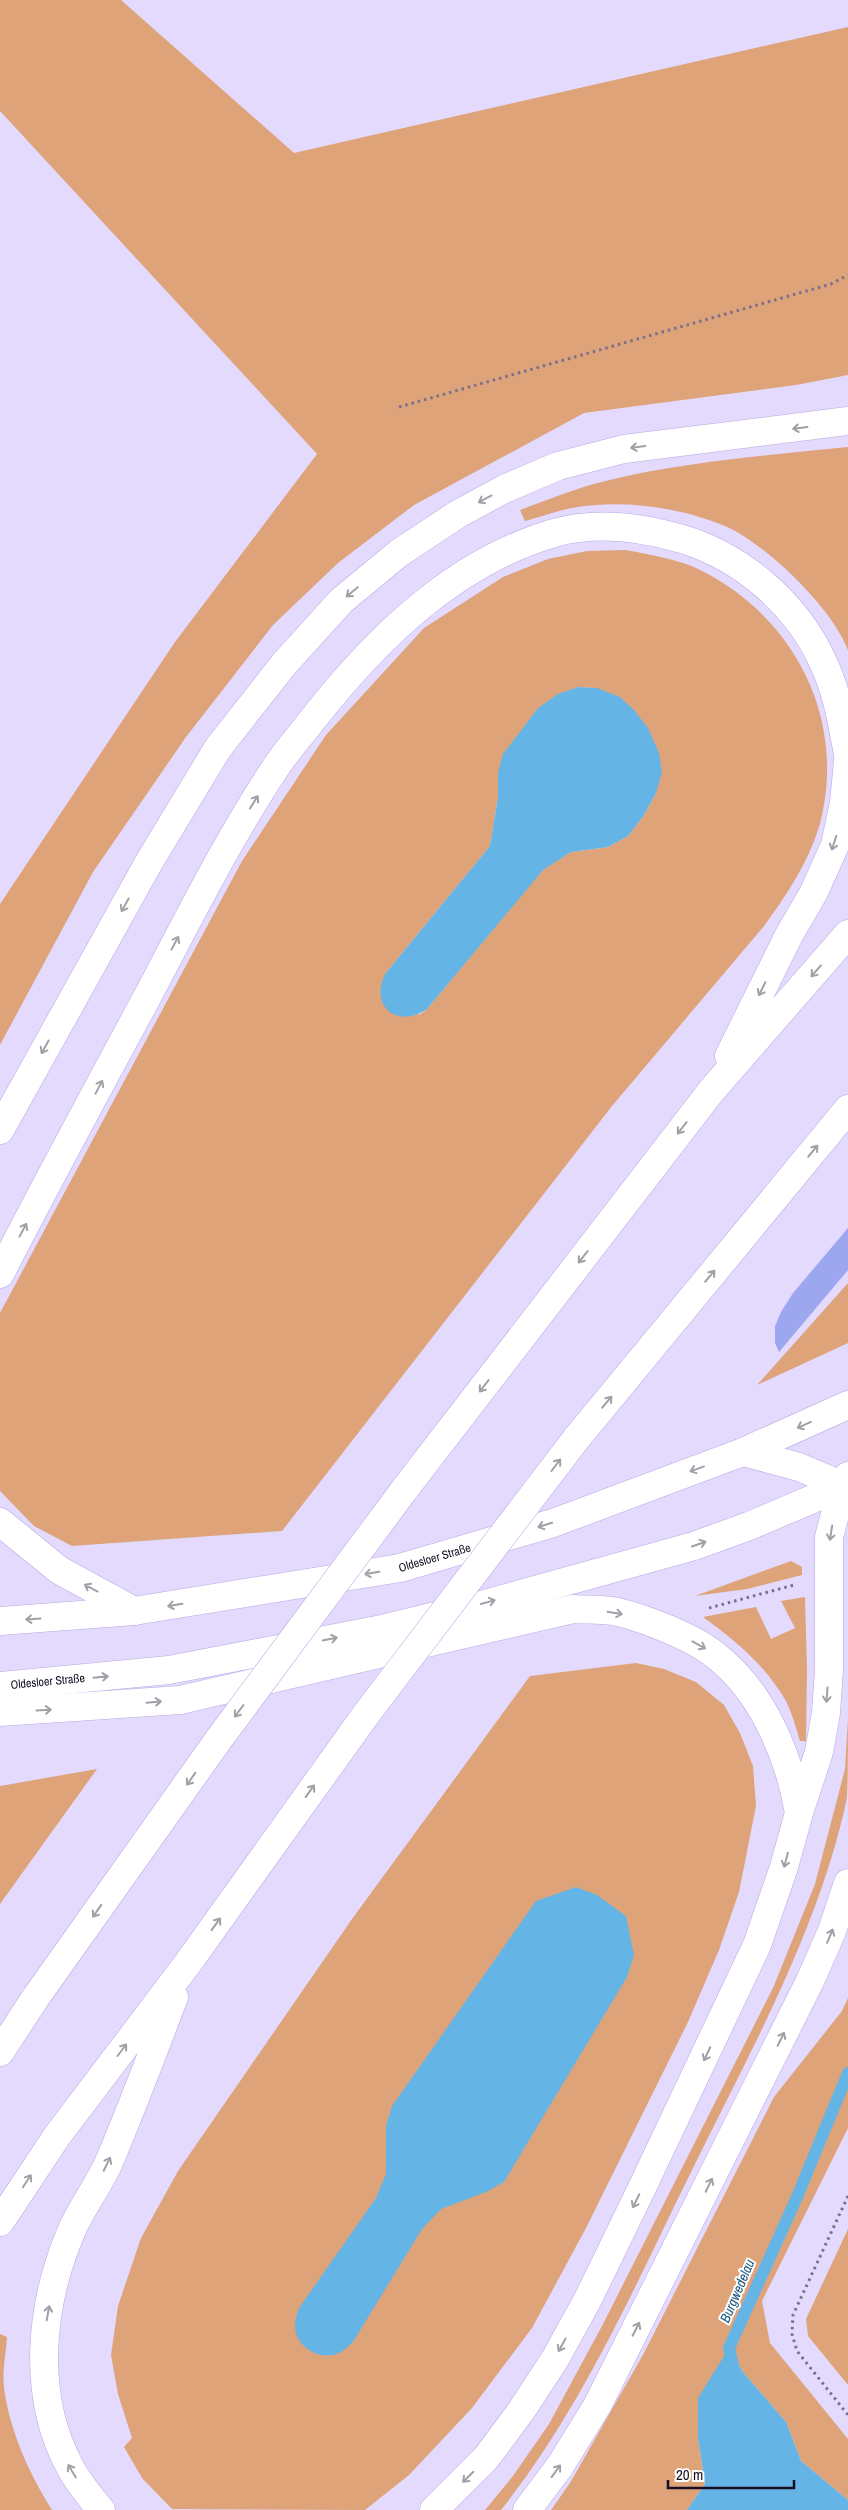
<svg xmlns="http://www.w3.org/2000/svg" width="848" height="2510" viewBox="0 0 848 2510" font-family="'Archivo Narrow',sans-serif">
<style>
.green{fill:#dea379;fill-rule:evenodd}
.water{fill:#64b5e5}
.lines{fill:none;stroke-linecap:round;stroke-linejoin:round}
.stream{stroke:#64b5e5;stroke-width:12}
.building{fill:#9ca7ef}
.major-casing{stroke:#b8a8e2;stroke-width:29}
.highway-casing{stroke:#b8a8e2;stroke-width:29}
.path{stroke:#78708c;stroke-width:3;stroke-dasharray:2.5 4;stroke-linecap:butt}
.major{stroke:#fff;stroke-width:28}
.highway{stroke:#fff;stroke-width:28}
.highway-bridge-casing{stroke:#b8a8e2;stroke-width:29;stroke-linecap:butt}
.highway-bridge{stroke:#fff;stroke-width:28}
.oneway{stroke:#a29fa7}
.labels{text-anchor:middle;stroke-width:4;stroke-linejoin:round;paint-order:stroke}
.street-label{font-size:12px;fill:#160f24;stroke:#fff}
.water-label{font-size:14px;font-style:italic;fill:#1d5a7b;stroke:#fff}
</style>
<rect width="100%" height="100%" fill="#e3dafe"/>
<path class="green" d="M0,0H121L294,153L848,27V375L796,385L584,413L414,505L338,563L273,625L186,737L93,872L0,1045V904L175,642L317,454L0,111Z
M848,447V650C836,621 814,597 792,575C774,558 748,536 725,526C679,507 622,499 572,508C556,511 540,517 525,521L520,510C552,498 584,485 618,478C694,461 771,455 848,447Z
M626,550C651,555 679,559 702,571C797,619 848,723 819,827C808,863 786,896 764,926L612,1106L282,1531L72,1546L34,1526L0,1491V1313L242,861L326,735L424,628L503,577L548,559L587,551ZM578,687L597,688L656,793L644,815L628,836L608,847L571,852L543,869L427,1009L419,1015L385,974L490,846L498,797V773L559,694Z
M848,1283V1343L757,1385Z
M791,1561L802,1567V1575L747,1589L695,1596Z
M805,1597L807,1670L806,1741H800C796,1728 792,1713 786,1701C765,1665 736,1641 703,1617L756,1607L771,1639L795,1628L781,1601Z
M636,1663L664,1669L696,1682L724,1705L740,1733L753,1766L756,1806L739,1892L719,1950L688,2022L586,2228L532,2328L472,2408L409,2475L365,2510L172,2509L142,2478L124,2447L132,2438L118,2394L111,2355L118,2306L141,2238L178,2171L352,1919L530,1676Z
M848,1718C848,1742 848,1775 847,1798C819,1929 751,2050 692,2170C635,2286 582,2408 501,2510H485L513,2476L549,2424L602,2326L773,1988L815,1884L845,1769Z
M97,1769L0,1904V1786Z
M848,1998V2128L762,2301L770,2343L848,2439V2500L801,2461L786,2422L743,2372L729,2348L698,2438L705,2484L687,2510H551L570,2483L644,2353L774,2097L842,2011Z
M848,2229V2385L808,2336L806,2319Z
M0,2334L7,2337C6,2353 2,2372 4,2388C10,2432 29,2473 52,2510H0Z"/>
<path class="water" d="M578,687L597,688L620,697L634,710L648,728L659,753L662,772L656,793L644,815L628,836L608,847L571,852L543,870L427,1009C398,1029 369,1007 385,974L490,846L498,797V773L503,754L538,708L558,694Z
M576,1887L597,1895L626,1916L634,1955L627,1977L504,2182L486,2192L441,2209L422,2229L353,2342C349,2345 345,2350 341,2352C325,2361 304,2352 297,2336C293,2326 296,2317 299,2308L376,2198L386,2174V2126L392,2106L536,1901Z
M729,2348L743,2372L786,2422L801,2461L848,2500V2510H687L705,2484L698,2438V2398Z"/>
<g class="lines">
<path class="stream" d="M733,2365L729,2348L797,2197L848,2073"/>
</g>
<path class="building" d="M848,1228V1270L779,1352L775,1343V1326L781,1312L793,1293Z"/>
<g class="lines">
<defs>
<g id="major">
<path id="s1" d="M0,1621L134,1611L400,1568L553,1523L743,1452L848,1405"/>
<path id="s2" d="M0,1686L169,1670L377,1630L481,1605L694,1546L749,1526L848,1484"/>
</g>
<path id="highway" d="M729,1056L789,935L814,892L835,845L844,803L848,761
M0,1130L149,862L218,748L284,664L341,601L399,553L458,514L504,489L558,466L624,449L848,421
M0,1274C47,1182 96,1092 145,1001C187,922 226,842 276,767C287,750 301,735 313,719C376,639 454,562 554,533C596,521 641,527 682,539C742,557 797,604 823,662C837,691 842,723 848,754
M576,1439L848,1109
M743,1452L799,1467L848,1488
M404,1490L712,1090L848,934
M0,1522L59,1570L134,1611
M0,1712L180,1700L573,1609C588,1610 604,1609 618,1612C646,1619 693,1637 715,1655C762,1691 789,1755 799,1813
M0,2052L36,1997L219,1739
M0,2222L57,2136L188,1963L367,1713
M101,2510C90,2497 78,2482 70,2467C31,2395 40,2305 71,2232C81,2208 98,2187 109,2162C132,2108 153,2052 174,1997
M434,2510L486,2458L521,2411L555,2359L588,2299L640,2192L757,1945L784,1867L799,1813L819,1752L826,1713L829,1669V1537L838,1503L848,1476
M527,2510L560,2466L597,2406L810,1981L832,1931L848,1883"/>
</defs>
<use href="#major" class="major-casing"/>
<use href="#highway" class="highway-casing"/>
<path class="path" d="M399,407L831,284L848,275
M709,1608L794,1585
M848,2196L793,2315L792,2334L797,2351L848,2415"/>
<use href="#major" class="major"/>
<use href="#highway" class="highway"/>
<defs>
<path id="highway-bridge" d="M367,1713L576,1439
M219,1739L404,1490"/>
</defs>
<use href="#highway-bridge" class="highway-bridge-casing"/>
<use href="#highway-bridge" class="highway-bridge"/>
</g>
<defs><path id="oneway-shaft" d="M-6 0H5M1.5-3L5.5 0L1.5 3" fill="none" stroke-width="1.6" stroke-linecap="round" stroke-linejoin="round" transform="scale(1.25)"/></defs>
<g class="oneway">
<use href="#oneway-shaft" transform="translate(800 428) rotate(173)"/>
<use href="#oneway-shaft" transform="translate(638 447) rotate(173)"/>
<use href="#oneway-shaft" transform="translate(485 499) rotate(152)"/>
<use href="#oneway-shaft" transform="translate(352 592) rotate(140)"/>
<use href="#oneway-shaft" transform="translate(254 802) rotate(-58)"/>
<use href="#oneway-shaft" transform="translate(834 843) rotate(108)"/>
<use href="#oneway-shaft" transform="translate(125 905) rotate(119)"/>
<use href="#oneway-shaft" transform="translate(175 943) rotate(-62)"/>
<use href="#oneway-shaft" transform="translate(816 971) rotate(131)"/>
<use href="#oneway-shaft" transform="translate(762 989) rotate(116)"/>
<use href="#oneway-shaft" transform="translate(45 1047) rotate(119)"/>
<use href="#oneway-shaft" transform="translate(99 1087) rotate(-62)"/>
<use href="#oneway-shaft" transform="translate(682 1128) rotate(128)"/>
<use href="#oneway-shaft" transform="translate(813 1151) rotate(-50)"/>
<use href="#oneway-shaft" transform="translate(23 1230) rotate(-62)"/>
<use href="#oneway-shaft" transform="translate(583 1257) rotate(128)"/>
<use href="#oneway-shaft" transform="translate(710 1276) rotate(-50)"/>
<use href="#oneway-shaft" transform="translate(484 1386) rotate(128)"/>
<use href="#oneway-shaft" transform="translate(607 1402) rotate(-50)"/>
<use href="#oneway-shaft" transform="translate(804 1425) rotate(156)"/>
<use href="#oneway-shaft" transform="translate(556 1465) rotate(-53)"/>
<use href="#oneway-shaft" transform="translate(697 1469) rotate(160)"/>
<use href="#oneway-shaft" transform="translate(545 1525) rotate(163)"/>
<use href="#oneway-shaft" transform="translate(831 1533) rotate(99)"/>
<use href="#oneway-shaft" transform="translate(699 1544) rotate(-19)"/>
<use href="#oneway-shaft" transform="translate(372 1573) rotate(170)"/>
<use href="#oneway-shaft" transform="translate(91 1588) rotate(-152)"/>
<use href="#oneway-shaft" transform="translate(488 1602) rotate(-15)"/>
<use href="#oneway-shaft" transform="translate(175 1605) rotate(171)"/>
<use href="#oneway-shaft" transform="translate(615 1613) rotate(10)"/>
<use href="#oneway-shaft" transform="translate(33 1619) rotate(176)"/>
<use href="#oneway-shaft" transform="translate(330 1639) rotate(-11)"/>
<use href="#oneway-shaft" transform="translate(699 1645) rotate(29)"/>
<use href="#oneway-shaft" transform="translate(101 1677) rotate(-6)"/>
<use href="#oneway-shaft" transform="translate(827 1695) rotate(94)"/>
<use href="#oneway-shaft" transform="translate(154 1702) rotate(-5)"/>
<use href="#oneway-shaft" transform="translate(44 1710) rotate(-3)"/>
<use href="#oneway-shaft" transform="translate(239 1711) rotate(127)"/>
<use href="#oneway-shaft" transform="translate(191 1779) rotate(125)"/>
<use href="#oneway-shaft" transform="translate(310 1791) rotate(-54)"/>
<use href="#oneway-shaft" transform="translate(786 1860) rotate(105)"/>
<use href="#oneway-shaft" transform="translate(97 1911) rotate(125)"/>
<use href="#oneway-shaft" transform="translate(216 1924) rotate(-54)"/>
<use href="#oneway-shaft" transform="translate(830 1936) rotate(-67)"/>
<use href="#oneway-shaft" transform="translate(781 2039) rotate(-64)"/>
<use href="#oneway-shaft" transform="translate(122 2050) rotate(-53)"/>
<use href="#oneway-shaft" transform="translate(707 2054) rotate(115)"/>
<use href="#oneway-shaft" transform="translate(107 2164) rotate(-64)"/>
<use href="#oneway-shaft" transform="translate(27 2181) rotate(-57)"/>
<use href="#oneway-shaft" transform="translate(709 2185) rotate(-64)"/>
<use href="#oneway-shaft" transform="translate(636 2201) rotate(116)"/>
<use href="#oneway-shaft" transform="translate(48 2313) rotate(-80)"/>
<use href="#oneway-shaft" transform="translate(636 2329) rotate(-63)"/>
<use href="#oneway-shaft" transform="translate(562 2345) rotate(119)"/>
<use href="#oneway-shaft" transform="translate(72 2471) rotate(-121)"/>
<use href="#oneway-shaft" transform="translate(556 2471) rotate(-54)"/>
<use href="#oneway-shaft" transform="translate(468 2477) rotate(135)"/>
</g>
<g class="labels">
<g class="street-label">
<text dy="4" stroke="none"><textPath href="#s1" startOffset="440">Oldesloer Straße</textPath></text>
<text dy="4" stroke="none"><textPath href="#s2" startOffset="48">Oldesloer Straße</textPath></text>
</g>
<g class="water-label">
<text transform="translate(737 2291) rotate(-67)" y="5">Burgwedelau</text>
</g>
</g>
<path d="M668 2480v8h126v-8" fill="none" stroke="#160f24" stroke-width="2.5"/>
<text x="676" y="2480" font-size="15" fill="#160f24" stroke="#ffffff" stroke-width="4" paint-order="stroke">20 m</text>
</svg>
